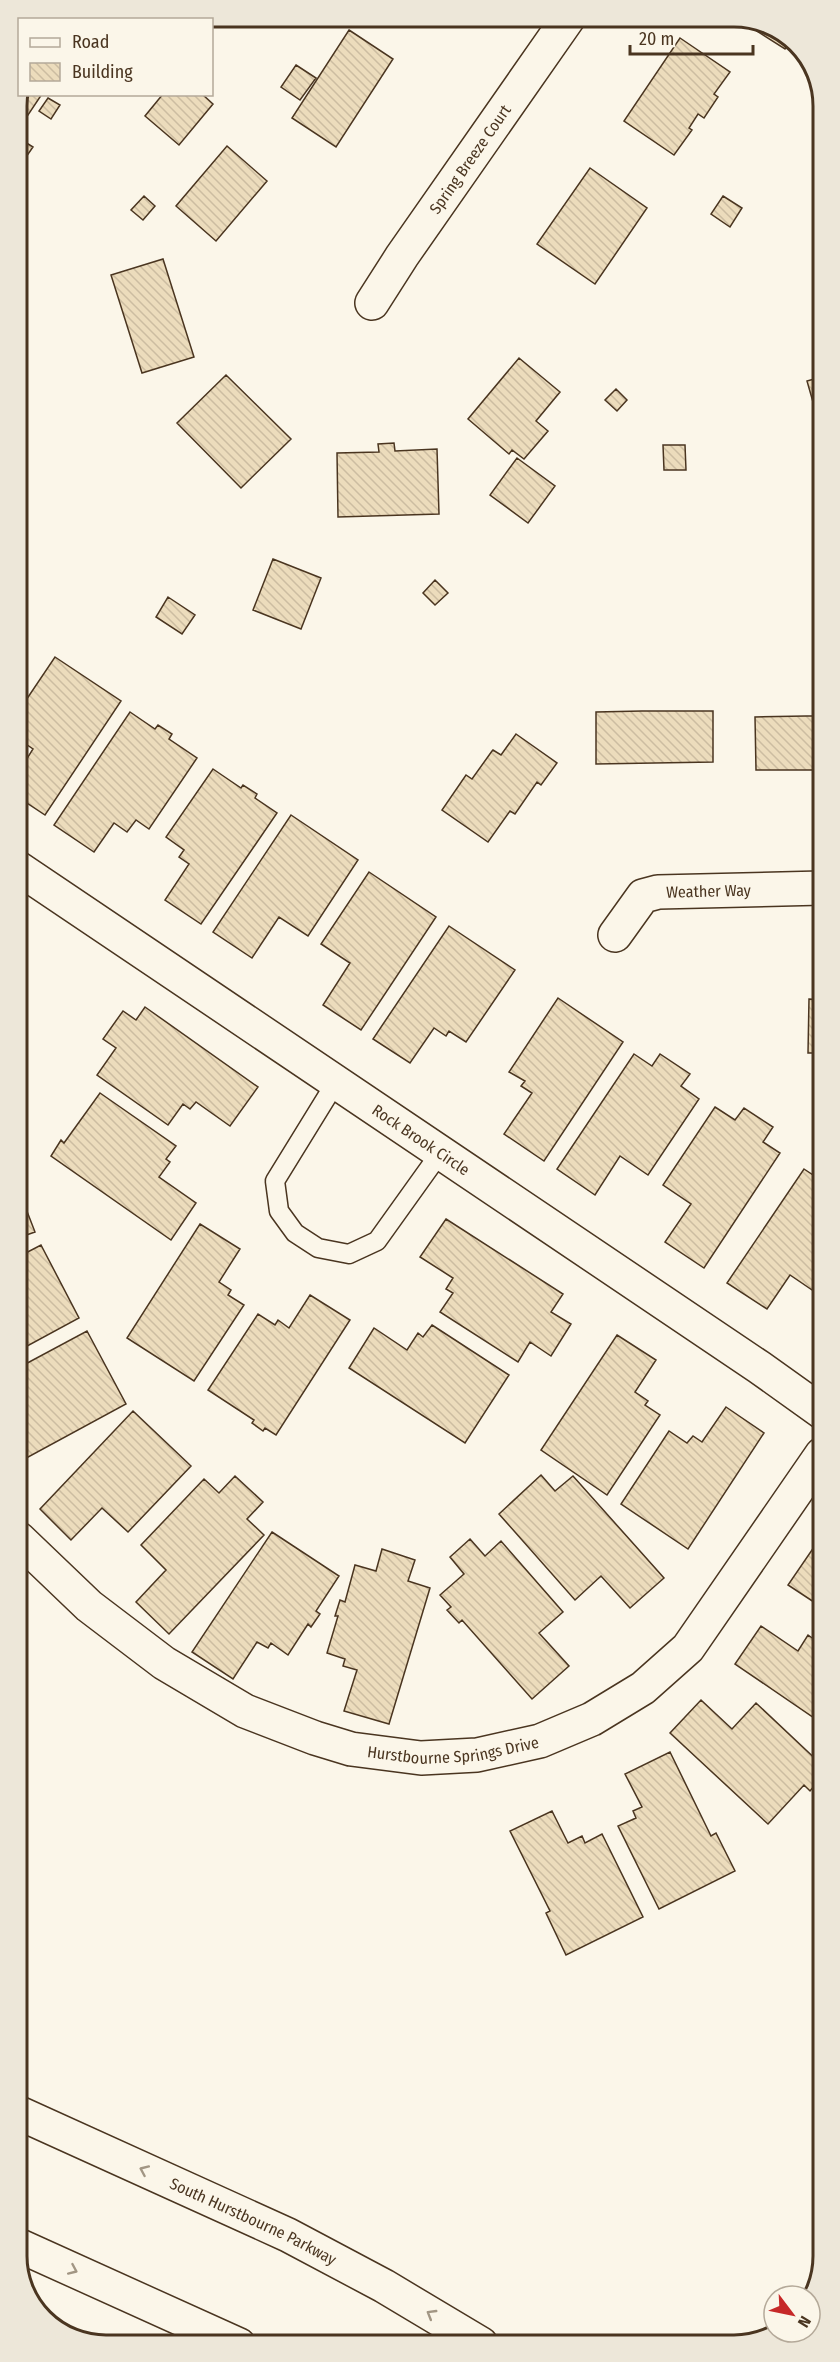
<svg xmlns="http://www.w3.org/2000/svg" width="840" height="2362" viewBox="0 0 840 2362" font-family="'Fira Sans Condensed',sans-serif">
<style>
.building{fill:url(#building-back-hatch);stroke:#4a3520;stroke-width:1.5}
.lines{fill:none;stroke-linecap:round;stroke-linejoin:round}
.service-casing{stroke:#4a3520;stroke-width:21}
.minor-casing{stroke:#4a3520;stroke-width:36}
.primary-casing{stroke:#4a3520;stroke-width:36}
.service{stroke:#fbf6e9;stroke-width:18}
.minor{stroke:#fbf6e9;stroke-width:33}
.primary{stroke:#fbf6e9;stroke-width:33}
.oneway{stroke:#a29684}
.labels{text-anchor:middle;stroke-width:4.5;stroke-linejoin:round;paint-order:stroke}
.street-label{font-size:16px;fill:#4a3520;stroke:#fbf6e9}
.rim{fill:none;stroke:#4a3520;stroke-width:3}
</style>
<defs>
<pattern id="building-back-hatch" width="6" height="6" patternUnits="userSpaceOnUse" patternTransform="scale(1.5)"><rect width="6" height="6" fill="#ecdcbc"/><path d="M-1 5l2 2M0 0l6 6M5-1l2 2" fill="none" stroke="#ccbda1"/></pattern>
</defs>
<rect width="100%" height="100%" fill="#fbf6e9"/>
<path class="building" d="M425,17H441L436,24Z
M726,17H741L789,35L791,39L785,49L735,17L733,21Z
M349,30L393,59L336,147L292,118Z
M680,38L730,72L714,94L718,97L704,118L698,114L689,128L692,130L674,155L624,121Z
M296,65L316,78L300,100L281,87Z
M20,94H42L22,124L17,120V100Z
M163,94H202L213,104L179,145L145,116Z
M48,98L60,105L51,119L39,111Z
M17,133L19,134L17,137L33,147L19,167L17,165Z
M227,146L267,181L216,241L176,206Z
M590,168L647,208L595,284L537,244Z
M144,196L155,206L143,220L131,210Z
M723,196L742,208L730,227L711,214Z
M163,259L194,357L142,373L111,275Z
M519,358L560,392L536,421L548,431L524,459L512,450L509,454L468,419Z
M226,375L291,439L241,488L177,423Z
M821,377V399L813,402L807,381Z
M616,389L627,400L617,411L605,400Z
M394,443L395,451L437,449L439,514L338,517L337,453L379,452L378,444Z
M663,445H685L686,470H664Z
M517,458L555,486L528,523L490,495Z
M273,559L321,578L301,629L253,610Z
M435,580L448,593L435,605L423,593Z
M168,597L195,615L182,634L156,617Z
M55,657L121,701L45,815L18,797V773L33,749L20,740L22,738L18,735V712Z
M642,711H713V762L596,764V712Z
M130,712L155,729L158,725L172,734L169,739L197,758L149,829L136,820L127,832L114,823L94,852L54,825Z
M806,716H821V770H756L755,717Z
M516,734L557,763L541,785L537,782L515,814L510,811L488,842L442,810L466,775L472,779L492,751L493,750L501,755Z
M213,769L241,788L243,785L257,794L255,798L277,813L201,924L165,900L189,864L179,857L184,850L166,837Z
M291,815L358,860L308,936L279,917L252,958L213,932Z
M369,872L436,917L361,1030L323,1005L350,963L321,944Z
M449,926L515,970L466,1042L449,1031L446,1036L434,1028L410,1063L373,1039Z
M558,998L623,1042L544,1161L504,1134L532,1093L521,1086L525,1081L509,1072Z
M809,999L822,1000V1053H808Z
M145,1007L258,1087L230,1126L196,1102L190,1109L183,1104L168,1125L97,1075L116,1048L103,1039L123,1011L136,1020Z
M634,1054L652,1066L660,1054L690,1074L681,1086L699,1099L648,1175L620,1156L595,1195L557,1169Z
M100,1093L176,1146L166,1159L170,1162L159,1177L196,1203L171,1240L51,1156L61,1140L64,1143Z
M715,1107L735,1120L744,1108L773,1127L763,1142L780,1153L704,1268L665,1242L691,1204L663,1185Z
M804,1169L822,1181V1288L818,1294L790,1275L767,1309L727,1283Z
M18,1188L35,1232L18,1238Z
M446,1219L563,1294L551,1312L571,1324L551,1356L530,1342L518,1362L440,1312L453,1293L446,1289L453,1278L420,1257Z
M200,1224L240,1249L219,1282L231,1290L228,1295L244,1305L194,1381L127,1338Z
M41,1245L79,1318L18,1351V1257Z
M310,1295L350,1320L276,1435L265,1428L263,1431L252,1423L254,1420L208,1390L258,1314L275,1325L278,1320L289,1328Z
M432,1325L509,1375L465,1443L349,1368L374,1328L407,1350L418,1333L423,1337Z
M87,1331L126,1404L19,1462L18,1407L25,1404L18,1392V1389L22,1387L18,1382V1368Z
M617,1335L656,1360L635,1392L648,1401L645,1405L660,1415L607,1495L541,1450Z
M726,1407L764,1433L688,1549L621,1504L669,1431L687,1443L693,1436L702,1442Z
M133,1411L191,1466L128,1532L102,1508L71,1540L40,1509Z
M541,1475L555,1491L573,1476L664,1578L630,1608L601,1576L575,1600L499,1514Z
M235,1476L263,1502L247,1519L264,1535L169,1634L136,1602L166,1570L141,1545L204,1479L219,1493Z
M272,1532L339,1576L316,1611L320,1614L311,1627L308,1624L288,1655L271,1643L268,1648L257,1642L233,1679L192,1652Z
M470,1539L485,1556L501,1541L563,1612L539,1633L569,1666L532,1699L462,1620L459,1623L447,1610L451,1607L440,1595L464,1574L450,1557Z
M814,1547L822,1552L823,1608L788,1585Z
M382,1549L415,1560L408,1581L430,1588L389,1724L344,1711L357,1670L343,1666L345,1659L327,1653L338,1616H335L340,1600L345,1602L355,1565L376,1571Z
M761,1626L798,1651L808,1635L815,1640L823,1628V1724L735,1664Z
M701,1700L732,1729L756,1703L823,1766L816,1775L820,1779L810,1791L804,1785L768,1824L670,1733Z
M670,1752L711,1836L716,1833L735,1871L659,1909L618,1826L636,1818L633,1811L642,1807L625,1774Z
M552,1811L568,1843L582,1836L585,1843L602,1834L643,1917L566,1955L546,1913L550,1911L510,1831Z"/>
<g class="lines">
<defs>
<path id="service" d="M336,1082L275,1181L279,1211L295,1233L318,1248L349,1254L377,1241L440,1153"/>
<g id="minor">
<path id="s1" d="M372,303L402,256L569,17"/>
<path id="s2" d="M18,868L759,1367L822,1412"/>
<path id="s3" d="M615,935L643,896L658,892L822,888"/>
<path id="s4" d="M19,1539L89,1606L164,1663L245,1711L315,1738L351,1749L421,1758L477,1755L540,1741L592,1719L643,1688L688,1648L822,1454"/>
</g>
<g id="primary">
<path id="s5" d="M19,2113L288,2235L384,2286L481,2344"/>
<path d="M20,2246L239,2345"/>
</g>
</defs>
<use href="#service" class="service-casing"/>
<use href="#minor" class="minor-casing"/>
<use href="#primary" class="primary-casing"/>
<use href="#service" class="service"/>
<use href="#minor" class="minor"/>
<use href="#primary" class="primary"/>
</g>
<defs><path id="oneway-chevron" d="M-2-3.5L2.5 0L-2 3.5" fill="none" stroke-width="1.6" stroke-linecap="round" stroke-linejoin="round" transform="scale(1.5)"/></defs>
<g class="oneway">
<use href="#oneway-chevron" transform="translate(144 2170) rotate(-156)"/>
<use href="#oneway-chevron" transform="translate(73 2270) rotate(24)"/>
<use href="#oneway-chevron" transform="translate(431 2314) rotate(-149)"/>
</g>
<g class="labels">
<g class="street-label">
<text dy="6" stroke="none"><textPath href="#s1" startOffset="174">Spring Breeze Court</textPath></text>
<text dy="6" stroke="none"><textPath href="#s3" startOffset="114">Weather Way</textPath></text>
<text dy="6" stroke="none"><textPath href="#s2" startOffset="486">Rock Brook Circle</textPath></text>
<text dy="6" stroke="none"><textPath href="#s4" startOffset="501">Hurstbourne Springs Drive</textPath></text>
<text dy="6" stroke="none"><textPath href="#s5" startOffset="258">South Hurstbourne Parkway</textPath></text>
</g>
</g>
<path d="M0 0H840V2362H0ZM106 27H734A79 79 0 0 1 813 106V2256A79 79 0 0 1 734 2335H106A79 79 0 0 1 27 2256V106A79 79 0 0 1 106 27Z" fill="#ede7d9" fill-rule="evenodd"/>
<path class="rim" d="M106 27H734A79 79 0 0 1 813 106V2256A79 79 0 0 1 734 2335H106A79 79 0 0 1 27 2256V106A79 79 0 0 1 106 27Z"/>
<rect x="18" y="18" width="195" height="78" fill="#fbf6e9" stroke="#b4a999" stroke-width="1.5"/>
<rect x="30" y="38" width="30" height="9" fill="#fbf6e9" stroke="#b4a999" stroke-width="1.5"/>
<text x="72" y="48" font-size="18" fill="#4a3520">Road</text>
<rect x="30" y="63" width="30" height="18" fill="url(#building-back-hatch)" stroke="#b4a999" stroke-width="1.5"/>
<text x="72" y="78" font-size="18" fill="#4a3520">Building</text>
<g transform="translate(792 2314) rotate(122)"><circle r="28" fill="#fbf6e9" stroke="#b4a999" stroke-width="1.5"/>
<path d="M0-4.5L10 22L0 15L-10 22Z" fill="#c62828"/>
<text y="-9" font-size="16" font-weight="bold" text-anchor="middle" fill="#4a3520">N</text>
</g>
<path d="M630 45v9h123v-9" fill="none" stroke="#4a3520" stroke-width="3"/>
<text x="639" y="45" font-size="18" fill="#4a3520" stroke="#fbf6e9" stroke-width="4.5" paint-order="stroke">20 m</text>
</svg>
